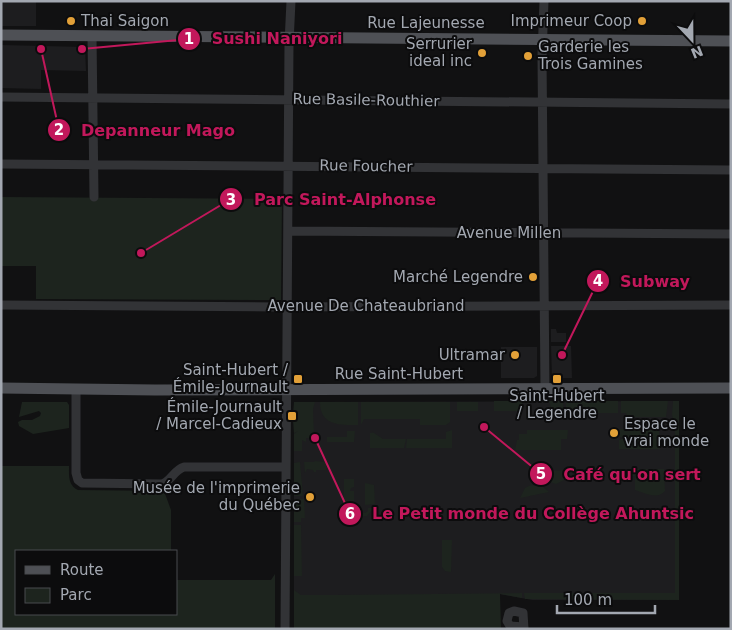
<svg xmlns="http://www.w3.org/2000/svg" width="732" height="630" viewBox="0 0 732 630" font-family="'DejaVu Sans',sans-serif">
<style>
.built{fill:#1d1d1f}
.green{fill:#1d241e}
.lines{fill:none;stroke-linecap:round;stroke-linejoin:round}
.minor{stroke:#323336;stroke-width:9}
.major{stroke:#4e5055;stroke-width:11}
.poi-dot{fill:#e2a038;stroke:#0c0c0d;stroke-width:2}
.labels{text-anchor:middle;stroke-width:4;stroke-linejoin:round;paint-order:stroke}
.poi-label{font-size:15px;fill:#a3a8b1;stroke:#0c0c0d;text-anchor:end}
.street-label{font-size:15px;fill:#a3a8b1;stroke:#0c0c0d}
.leader{fill:none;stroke:#c2185b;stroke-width:2}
.callout-dot{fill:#c2185b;stroke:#0c0c0d;stroke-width:2}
.mark-label{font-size:15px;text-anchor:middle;font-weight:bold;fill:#fff}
.callout-label{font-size:16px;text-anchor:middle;font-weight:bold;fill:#c2185b;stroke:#0c0c0d;stroke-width:4;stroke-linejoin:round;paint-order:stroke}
</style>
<rect width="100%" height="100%" fill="#111112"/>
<path class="built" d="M1,1H36V26H1Z
M1,45L85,47L86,71L41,70V89L1,88Z
M551,329H556L557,333H566V342H551Z
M551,346H571L572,378H552Z
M501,347H537V376L534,378H501Z
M679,401V600H532L500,594L294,597V402Z"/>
<path class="green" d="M1,197L282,199L281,300L36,299V266H1Z
M494,401H522V411H494Z
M549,401H563L564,417L553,415Z
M566,401H618V413H566Z
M621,401H668L666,417H627L626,413H621Z
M673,401H679V600L525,599L524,593H675V426L672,415Z
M22,402H67L69,405V428L33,434L19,426L18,422L22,420H32L40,416L41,413L39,411L19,417Z
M294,402H315L313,409L314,436H311V438H306V442L302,440V451H294V434L298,431L294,433L293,420L297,417V416L293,415Z
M320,402H358V425C340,425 320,426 320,402Z
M361,402H450V422L446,425H420V419H364L361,425Z
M457,402H478V411H457Z
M620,429L659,430V449H619V440L624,438L620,437Z
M452,430V448H406L407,439H446V432Z
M527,430H568L567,439H561V450H515L517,440H519V434H527Z
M347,431H355L354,442H327V437H347Z
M371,431L383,439H406L404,448H370V433H373Z
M315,461L326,462L327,470H316V472H314L313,470L307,469L305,473L304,462H314Z
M300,462L303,496H294V463Z
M1,466H69C69,476 68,485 78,490L164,491L171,510V551H16V614H176V580H271L275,574V629H1Z
M627,469H664L665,491C657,500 645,493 635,490V476H627Z
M572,470L568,478L556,484L547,481L540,471Z
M344,479H354V487L351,488L350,491H354V513H365L368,511V508H374L367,516H346L344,501Z
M365,483L374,485L375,504L365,505Z
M531,485L542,486L549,492L520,498L525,488Z
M294,499H304L305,518H301V522H294Z
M294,525H301L302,576H294Z
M442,540H452L451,572L445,571L442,567Z
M294,590L301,595H335L522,593V598L500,594L501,629H294Z"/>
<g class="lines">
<path class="minor" d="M544,1L542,56L545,389
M92,36L94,197
M1,97L731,104
M1,164L731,170
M288,231L731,234
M1,305L276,307L731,305
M76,390V473L78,480L82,483L162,484C171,481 174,470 184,467H285
M524,627L510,626L507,621L509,613L514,611L523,613L524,629
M285,629C285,434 289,238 289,43L291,1"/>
<path class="major" d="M1,35L731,41
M1,388L155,390L731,388"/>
</g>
<g class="poi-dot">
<circle cx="71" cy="21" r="5"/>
<circle cx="642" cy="21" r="5"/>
<circle cx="482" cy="53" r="5"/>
<circle cx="528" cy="56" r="5"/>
<circle cx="533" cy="277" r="5"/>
<circle cx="515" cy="355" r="5"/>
<rect x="293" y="374" width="10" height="10" rx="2.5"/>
<rect x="552" y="374" width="10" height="10" rx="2.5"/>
<rect x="287" y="411" width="10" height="10" rx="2.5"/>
<circle cx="614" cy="433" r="5"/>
<circle cx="310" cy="497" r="5"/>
</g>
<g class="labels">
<g class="poi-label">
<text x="81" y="26" text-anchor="start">Thai Saigon</text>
<text x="632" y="26">Imprimeur Coop</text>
<text x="472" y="49">Serrurier<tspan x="472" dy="17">ideal inc</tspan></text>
<text x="538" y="52" text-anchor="start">Garderie les<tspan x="538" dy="17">Trois Gamines</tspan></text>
<text x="523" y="282">Marché Legendre</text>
<text x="505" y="360">Ultramar</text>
<text x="288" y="375">Saint-Hubert /<tspan x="288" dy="17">Émile-Journault</tspan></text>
<text x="557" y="401" text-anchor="middle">Saint-Hubert<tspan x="557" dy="17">/ Legendre</tspan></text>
<text x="282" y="412">Émile-Journault<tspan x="282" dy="17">/ Marcel-Cadieux</tspan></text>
<text x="624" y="429" text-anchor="start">Espace le<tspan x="624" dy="17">vrai monde</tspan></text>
<text x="300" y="493">Musée de l'imprimerie<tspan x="300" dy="17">du Québec</tspan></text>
</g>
<g class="street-label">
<text x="426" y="28">Rue Lajeunesse</text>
<text transform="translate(366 100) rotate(1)" y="5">Rue Basile-Routhier</text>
<text transform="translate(366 166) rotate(1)" y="5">Rue Foucher</text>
<text x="509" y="238">Avenue Millen</text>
<text x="366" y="311">Avenue De Chateaubriand</text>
<text x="399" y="379">Rue Saint-Hubert</text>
</g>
</g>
<path class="leader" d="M82 49L189 39M41 49L59 130M141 253L231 199M562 355L598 281M484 427L541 474M315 438L350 514"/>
<g class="callout-dot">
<circle cx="82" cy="49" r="5"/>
<circle cx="41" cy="49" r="5"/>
<circle cx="141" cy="253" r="5"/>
<circle cx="562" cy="355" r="5"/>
<circle cx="484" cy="427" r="5"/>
<circle cx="315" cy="438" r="5"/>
<circle cx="189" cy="39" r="12"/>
<circle cx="59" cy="130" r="12"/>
<circle cx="231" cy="199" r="12"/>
<circle cx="598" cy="281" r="12"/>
<circle cx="541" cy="474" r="12"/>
<circle cx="350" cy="514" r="12"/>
</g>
<g class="mark-label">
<text x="189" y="44">1</text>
<text x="59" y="135">2</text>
<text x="231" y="205">3</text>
<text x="598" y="286">4</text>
<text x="541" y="479">5</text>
<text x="350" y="519">6</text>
</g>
<g class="callout-label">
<text x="277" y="44">Sushi Naniyori</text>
<text x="158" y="136">Depanneur Mago</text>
<text x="345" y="205">Parc Saint-Alphonse</text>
<text x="655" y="287">Subway</text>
<text x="632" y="480">Café qu'on sert</text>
<text x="533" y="519">Le Petit monde du Collège Ahuntsic</text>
</g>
<rect width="732" height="630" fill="none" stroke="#a3a8b1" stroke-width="5"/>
<rect x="15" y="550" width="162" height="65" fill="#0c0c0d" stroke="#484a4f"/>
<rect x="25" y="566" width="25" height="8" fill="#4e5055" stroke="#484a4f"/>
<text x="60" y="575" font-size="15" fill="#a3a8b1">Route</text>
<rect x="25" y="588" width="25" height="15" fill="#1d241e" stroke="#484a4f"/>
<text x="60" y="600" font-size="15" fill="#a3a8b1">Parc</text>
<g transform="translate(692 40) rotate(158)" stroke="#0c0c0d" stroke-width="4" paint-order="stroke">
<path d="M0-4L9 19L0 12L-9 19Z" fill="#a3a8b1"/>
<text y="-8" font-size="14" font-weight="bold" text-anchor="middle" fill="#a3a8b1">N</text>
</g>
<path d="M557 605v8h98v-8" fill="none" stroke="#a3a8b1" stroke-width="2.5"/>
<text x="564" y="605" font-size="15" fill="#a3a8b1" stroke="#0c0c0d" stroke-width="4" paint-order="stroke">100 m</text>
</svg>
